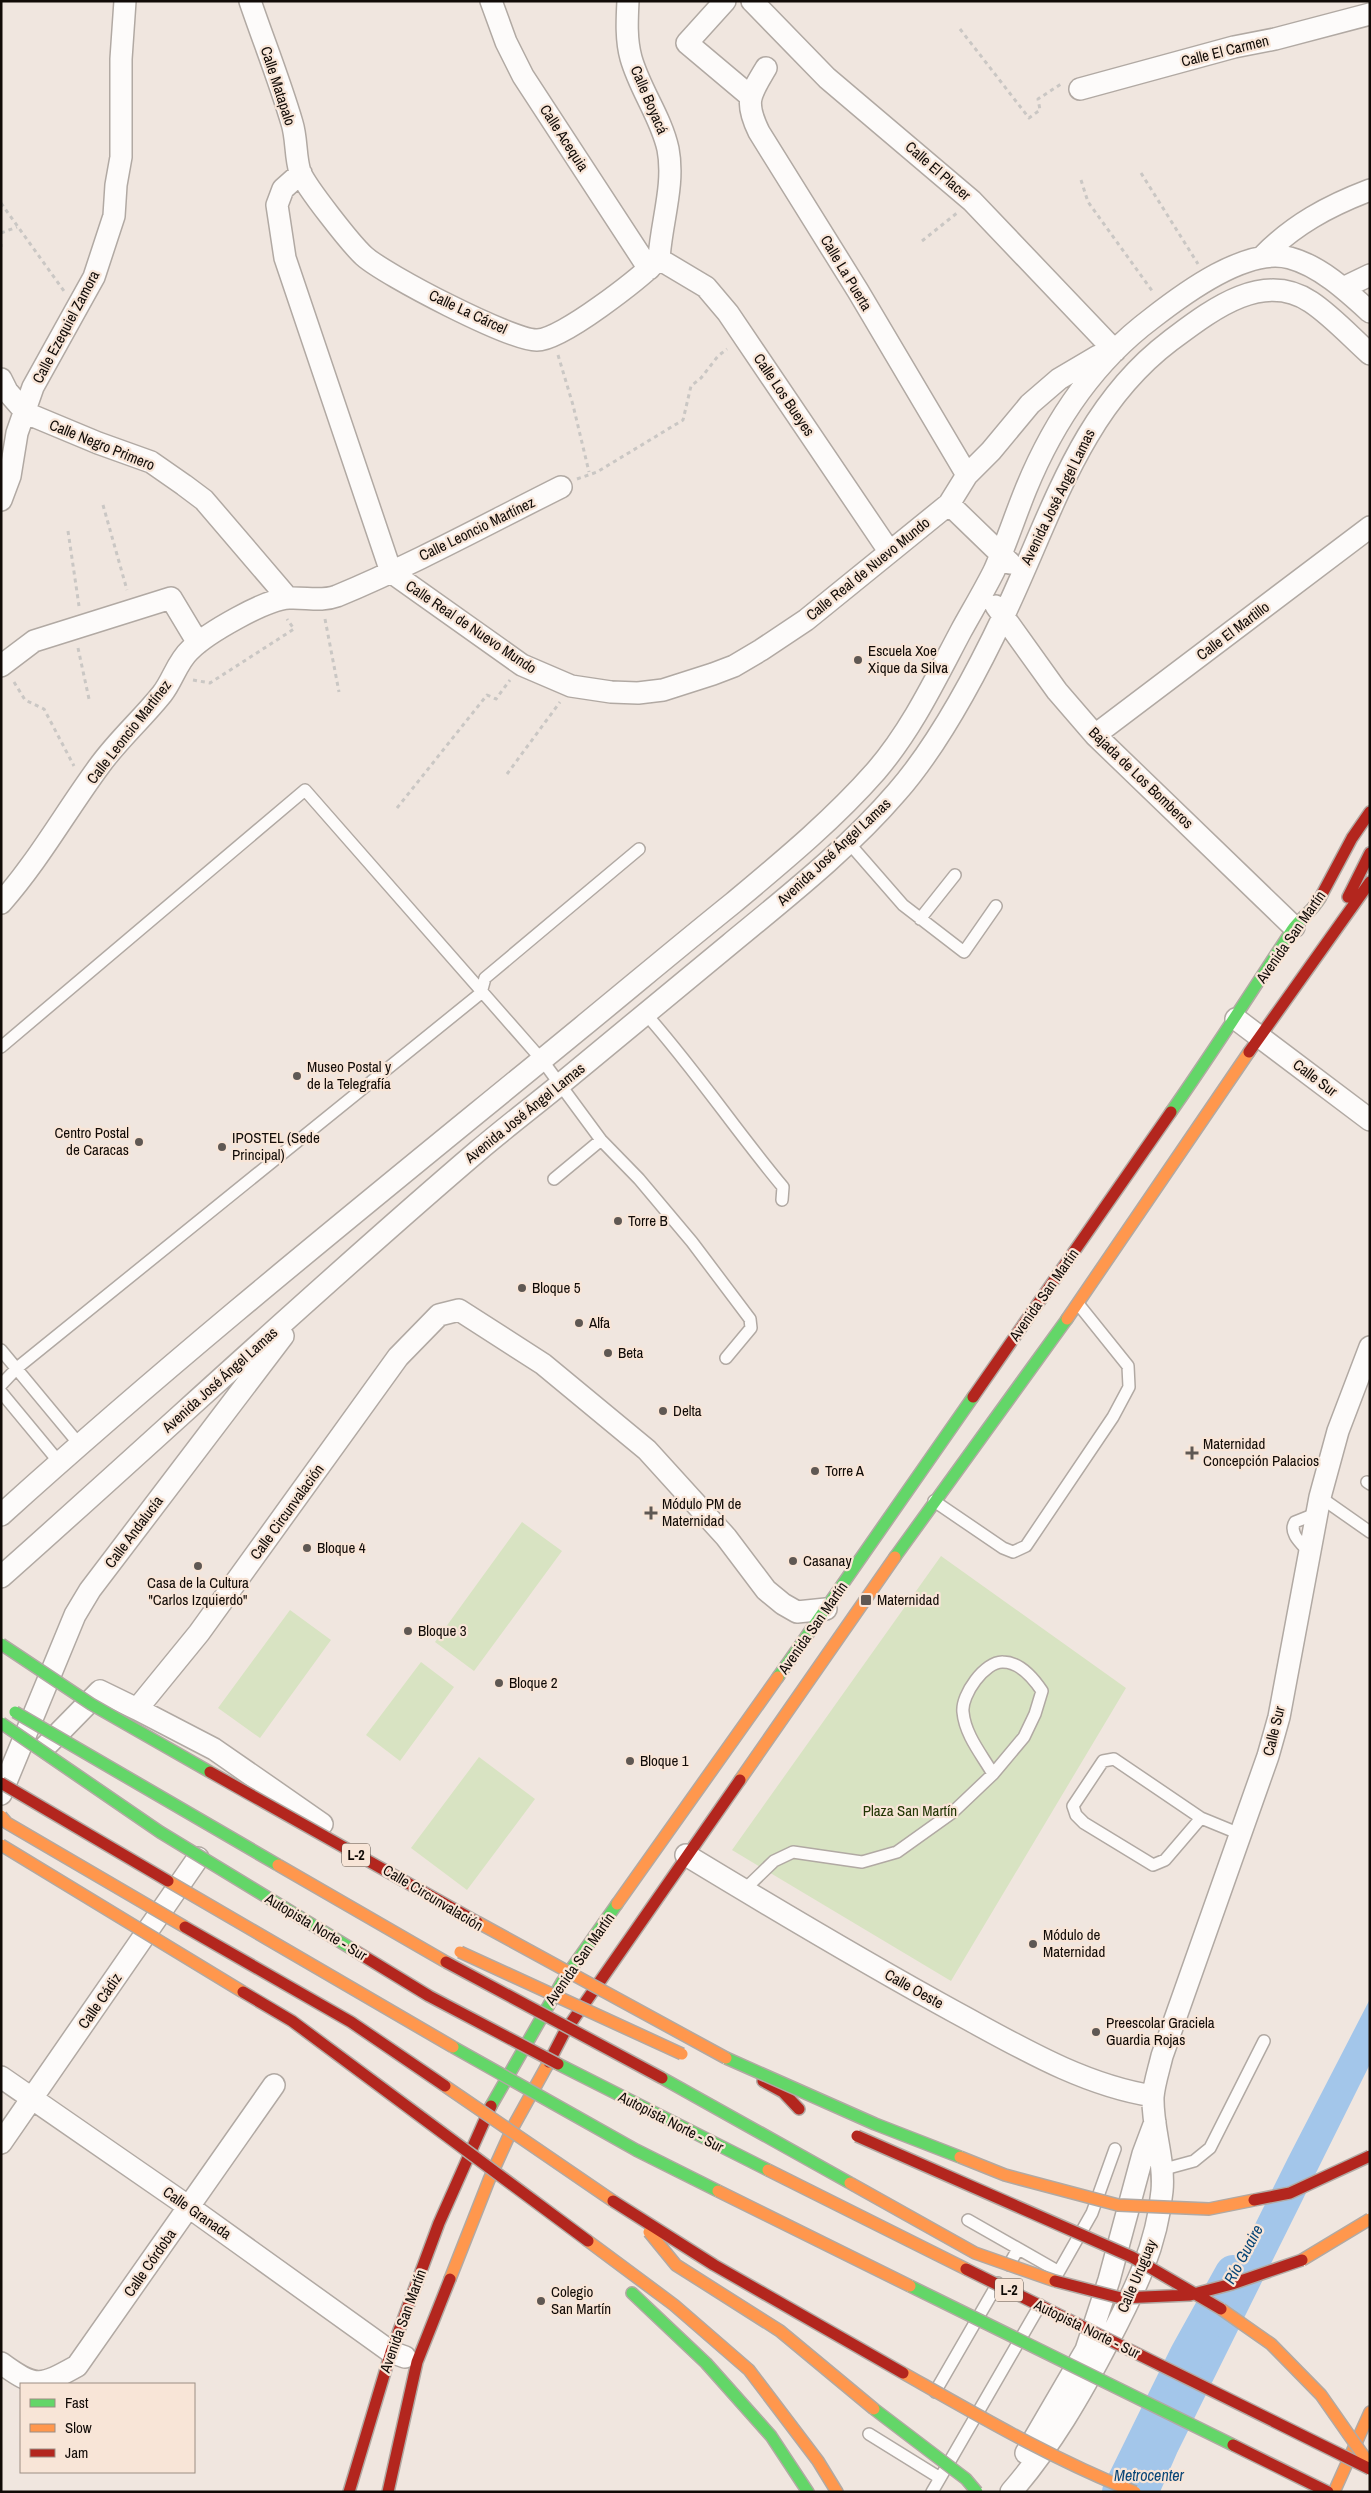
<svg xmlns="http://www.w3.org/2000/svg" width="1371" height="2493" viewBox="0 0 1371 2493" font-family="'Archivo Narrow',sans-serif">
<style>
.green{fill:#d8e3c2}
.water{fill:#a3c6ea}
.lines{fill:none;stroke-linecap:round;stroke-linejoin:round}
.river{stroke:#a3c6ea;stroke-width:36}
.lane-casing{stroke:#b1a9a3;stroke-width:14}
.street-casing{stroke:#b1a9a3;stroke-width:24}
.fast-casing{stroke:#b1a9a3;stroke-width:14}
.slow-casing{stroke:#b1a9a3;stroke-width:14}
.jam-casing{stroke:#b1a9a3;stroke-width:14}
.path{stroke:#cac7c4;stroke-width:3;stroke-dasharray:4 4;stroke-linecap:butt}
.lane{stroke:#fdfbfa;stroke-width:11}
.street{stroke:#fdfbfa;stroke-width:21}
.fast{stroke:#63d668;stroke-width:11}
.slow{stroke:#ff974d;stroke-width:11}
.jam{stroke:#b3261e;stroke-width:11}
.fast-bridge-casing{stroke:#b1a9a3;stroke-width:14;stroke-linecap:butt}
.slow-bridge-casing{stroke:#b1a9a3;stroke-width:14;stroke-linecap:butt}
.jam-bridge-casing{stroke:#b1a9a3;stroke-width:14;stroke-linecap:butt}
.fast-bridge{stroke:#63d668;stroke-width:11}
.slow-bridge{stroke:#ff974d;stroke-width:11}
.jam-bridge{stroke:#b3261e;stroke-width:11}
.poi-dot{fill:#5f5853;stroke:#f8e5d7;stroke-width:2}
.labels{text-anchor:middle;stroke-width:4.5;stroke-linejoin:round;paint-order:stroke}
.shield{fill:#f8e5d7;stroke:#564c45;stroke-width:1}
.shield-label{font-size:14px;font-weight:bold;fill:#110b07}
.street-label{font-size:15px;fill:#110b07;stroke:#f8e5d7}
.poi-label{font-size:15px;fill:#110b07;stroke:#f8e5d7;text-anchor:start}
.park-label{font-size:15px;fill:#213504;stroke:#f8e5d7}
.water-label{font-size:16px;font-style:italic;fill:#084677;stroke:#f8e5d7}
</style>
<rect width="100%" height="100%" fill="#f0e6df"/>
<path class="green" d="M522,1522L562,1551L474,1671L435,1642Z
M941,1556L1126,1688L951,1981L732,1850Z
M290,1610L331,1640L260,1738L218,1708Z
M421,1662L454,1687L400,1761L366,1735Z
M479,1757L535,1799L467,1890L411,1848Z"/>
<path class="water" d="M1370,1999V2064L1177,2453L1160,2492H1122L1288,2158Z"/>
<g class="lines">
<path class="river" d="M1120,2492L1188,2354L1233,2273"/>
<defs>
<path id="lane" d="M848,842L903,905L964,952L996,906
M920,919L955,875
M645,1013C695,1069 736,1131 783,1187L782,1200
M1,1047L305,790L542,1060L601,1140L639,1179L692,1242L750,1319L751,1328L726,1358
M554,1179L601,1140
M1,1350L79,1444
M1,1385L17,1368L481,993L485,978L639,849
M1,1392L59,1462
M1367,1482L1370,1484
M1320,1497L1370,1532
M934,1501L1003,1548L1013,1552L1026,1546L1113,1417L1129,1387L1128,1366L1079,1305
M1309,1552C1302,1544 1288,1533 1295,1522L1315,1514
M1201,1818L1165,1860L1153,1865L1084,1823L1076,1815L1073,1806L1103,1761L1114,1759L1201,1818L1240,1834
M744,1890L774,1861L793,1852L862,1862L897,1852L953,1812L993,1774L1024,1737L1035,1714L1042,1691C1034,1679 1020,1662 1003,1662C985,1661 961,1695 963,1712C965,1735 982,1755 993,1774
M1161,2170L1194,2161L1210,2148L1264,2041
M968,2220L1054,2269
M1009,2265L1018,2249
M1054,2280L1092,2213L1115,2149
M935,2392L998,2283
M869,2434L940,2478
M932,2492L1040,2305"/>
<path id="street" d="M250,1C264,42 280,82 292,123C297,139 295,156 300,172C306,187 351,244 364,256C385,275 512,341 537,340C562,340 640,278 659,259
M491,1L506,42L523,76L649,269
M628,1C627,20 626,40 631,58C640,90 661,117 668,149C675,185 661,223 659,259
M725,1L687,43L750,96
M766,68C750,95 744,101 759,132L858,291L967,475
M1080,89L1234,47L1275,39L1370,14
M301,173L283,189L277,205L285,258L391,572L522,665L571,686L611,692L638,693L663,690L713,674L734,666L761,650L806,620L949,504L967,475L991,451L1030,404L1059,379L1098,356L1115,351L972,201L827,78L752,1
M1262,257C1293,225 1328,206 1370,190
M659,259L706,287L728,313L889,551
M1343,288L1370,275
M1,379L7,391L26,413L98,443L151,462L184,485L204,500L287,597
M1,500L10,476L17,433L33,387L94,277L114,216L116,185L121,157V59L125,1
M949,504L1010,563
M996,606L1057,691L1095,735L1294,927
M1,666L34,641L171,598L198,643
M1095,735L1370,527
M1,903C39,860 66,811 100,765C119,739 142,719 162,694C173,680 177,662 190,650C207,633 266,599 289,598C306,597 321,602 337,596C414,564 487,524 561,487
M1236,1019L1370,1120
M1,1515C189,1345 387,1187 582,1027C632,986 682,944 733,903C782,862 833,820 876,771C912,729 935,680 961,631C972,611 984,591 994,571C1006,544 1015,516 1026,489C1053,423 1094,362 1151,319C1183,294 1247,246 1290,258C1320,266 1347,291 1370,312
M1,1577C161,1435 316,1289 479,1150C506,1127 535,1105 563,1082C619,1036 674,990 730,944C788,896 848,849 897,792C940,743 976,674 1004,615C1051,517 1079,410 1170,341C1209,312 1262,269 1311,302C1332,316 1351,337 1370,354
M46,1746L100,1691L137,1709
M1,1794L75,1615L90,1590L283,1336
M322,1824L214,1749L137,1709L199,1633L398,1357L439,1315L459,1310L543,1364L647,1450L726,1537L766,1590L783,1604L797,1612L826,1609
M686,1855C775,1909 864,1962 955,2012C1018,2046 1082,2085 1153,2096
M1,2077L189,2207L391,2352L405,2357
M1,2143L198,1858
M1,2363C36,2389 41,2386 77,2366L274,2085
M1026,2453L1086,2350L1109,2280L1143,2154L1155,2122
M1011,2492C1051,2446 1081,2394 1109,2340C1134,2292 1157,2246 1162,2191C1165,2160 1152,2128 1153,2097C1154,2084 1159,2069 1162,2056L1268,1756L1279,1717L1320,1497L1338,1431L1370,1347"/>
<path id="fast" d="M1171,1112C1213,1052 1252,991 1292,930C1300,918 1313,911 1320,898
M895,1557L1067,1319
M778,1677L973,1397
M491,2106L562,1982L617,1904
M632,2293L706,2363L771,2436L808,2492"/>
<path id="slow" d="M1067,1319L1249,1052
M740,1780L895,1557
M617,1904L778,1677
M588,2241L674,2305L749,2370L818,2461L837,2492
M450,2279L489,2180L513,2127L549,2062
M1334,2492L1370,2412"/>
<path id="jam" d="M1348,897L1370,853
M1320,898L1352,838L1370,812
M1249,1052L1370,882
M973,1397L1171,1112
M549,2062L564,2033L740,1780
M763,2081L783,2092L799,2109
M349,2492L391,2352L439,2223L491,2106
M388,2492L417,2362L450,2279"/>
</defs>
<use href="#lane" class="lane-casing"/>
<use href="#street" class="street-casing"/>
<use href="#fast" class="fast-casing"/>
<use href="#slow" class="slow-casing"/>
<use href="#jam" class="jam-casing"/>
<path class="path" d="M960,29L1029,118L1040,110L1038,99L1061,84
M1141,173L1198,264
M1081,180L1088,202L1153,292
M1,203L64,291
M1,233L17,227
M922,241L957,213
M1,244V247
M558,355L573,405L589,472
M577,479L597,472L683,420L691,386L701,378L718,356L727,349
M103,505L127,590
M68,531L79,606
M325,619L339,692
M78,648L89,699
M193,680L210,683L294,629L287,619
M14,682L25,700L44,709L74,766
M507,774L560,702
M397,808L487,695L496,699L510,680"/>
<use href="#lane" class="lane"/>
<use href="#street" class="street"/>
<use href="#fast" class="fast"/>
<use href="#slow" class="slow"/>
<use href="#jam" class="jam"/>
<defs>
<path id="fast-bridge" d="M1,1644L91,1704L210,1772
M15,1712L278,1865
M1,1723L160,1832L352,1949
M453,2047L636,2150L718,2191
M726,2058L875,2124L960,2157
M558,2064L768,2170
M662,2078L850,2183
M910,2286L1233,2445
M874,2409L966,2479L977,2492"/>
<path id="slow-bridge" d="M1,1816L7,1823L185,1927
M1,1845L243,1992
M278,1865L446,1962
M168,1881L453,2047
M477,1922L726,2058
M460,1952L682,2054
M445,2086L613,2201
M960,2157L1005,2175L1118,2205L1209,2209L1254,2200
M768,2170L966,2269
M850,2183L975,2253L1055,2281
M718,2191L910,2286
M649,2232L676,2265L780,2331L874,2409
M1302,2260L1370,2219
M1221,2309L1271,2344L1321,2395L1370,2465
M903,2373C979,2416 1054,2460 1135,2492"/>
<path id="jam-bridge" d="M210,1772L477,1922
M1,1783L168,1881
M185,1927L351,2022L445,2086
M352,1949L429,1996L558,2064
M446,1962L662,2078
M243,1992L292,2021L588,2241
M857,2136L1132,2257L1221,2309
M1254,2200L1290,2193L1370,2156
M613,2201L714,2265L903,2373
M966,2269L1370,2469
M1055,2281L1121,2298L1190,2295L1232,2284L1302,2260
M1233,2445L1328,2492"/>
</defs>
<use href="#fast-bridge" class="fast-bridge-casing"/>
<use href="#slow-bridge" class="slow-bridge-casing"/>
<use href="#jam-bridge" class="jam-bridge-casing"/>
<use href="#fast-bridge" class="fast-bridge"/>
<use href="#slow-bridge" class="slow-bridge"/>
<use href="#jam-bridge" class="jam-bridge"/>
</g>
<g class="poi-dot">
<circle cx="858" cy="660" r="5"/>
<circle cx="297" cy="1076" r="5"/>
<circle cx="139" cy="1142" r="5"/>
<circle cx="222" cy="1147" r="5"/>
<circle cx="618" cy="1221" r="5"/>
<circle cx="522" cy="1288" r="5"/>
<circle cx="579" cy="1323" r="5"/>
<circle cx="608" cy="1353" r="5"/>
<circle cx="663" cy="1411" r="5"/>
<path d="M1189.5 1445.5h5v5h5v5h-5v5h-5v-5h-5v-5h5z"/>
<circle cx="815" cy="1471" r="5"/>
<path d="M648.5 1505.5h5v5h5v5h-5v5h-5v-5h-5v-5h5z"/>
<circle cx="307" cy="1548" r="5"/>
<circle cx="793" cy="1561" r="5"/>
<circle cx="198" cy="1566" r="5"/>
<rect x="860" y="1594" width="12" height="12" rx="2.5"/>
<circle cx="408" cy="1631" r="5"/>
<circle cx="499" cy="1683" r="5"/>
<circle cx="630" cy="1761" r="5"/>
<circle cx="1033" cy="1944" r="5"/>
<circle cx="1096" cy="2032" r="5"/>
<circle cx="541" cy="2301" r="5"/>
</g>
<g class="labels">
<g class="shield">
<rect x="342" y="1843.5" width="28" height="23" rx="4"/>
<rect x="995" y="2278.5" width="28" height="23" rx="4"/>
</g>
<g class="shield-label">
<text x="356" y="1860">L-2</text>
<text x="1009" y="2295">L-2</text>
</g>
<g class="street-label">
<text transform="translate(1225 51) rotate(-14)" y="5">Calle El Carmen</text>
<text transform="translate(278 86) rotate(72)" y="5">Calle Matapalo</text>
<text transform="translate(649 100) rotate(67)" y="5">Calle Boyacá</text>
<text transform="translate(564 138) rotate(57)" y="5">Calle Acequia</text>
<text transform="translate(938 171) rotate(41)" y="5">Calle El Placer</text>
<text transform="translate(846 273) rotate(59)" y="5">Calle La Puerta</text>
<text transform="translate(468 312) rotate(25)" y="5">Calle La Cárcel</text>
<text transform="translate(66 327) rotate(-62)" y="5">Calle Ezequiel Zamora</text>
<text transform="translate(784 395) rotate(56)" y="5">Calle Los Bueyes</text>
<text transform="translate(102 445) rotate(22)" y="5">Calle Negro Primero</text>
<text transform="translate(1058 497) rotate(-64)" y="5">Avenida José Angel Lamas</text>
<text transform="translate(477 529) rotate(-26)" y="5">Calle Leoncio Martínez</text>
<text transform="translate(868 569) rotate(-39)" y="5">Calle Real de Nuevo Mundo</text>
<text transform="translate(471 627) rotate(34)" y="5">Calle Real de Nuevo Mundo</text>
<text transform="translate(1233 631) rotate(-37)" y="5">Calle El Martillo</text>
<text transform="translate(129 732) rotate(-52)" y="5">Calle Leoncio Martínez</text>
<text transform="translate(1141 778) rotate(44)" y="5">Bajada de Los Bomberos</text>
<text transform="translate(834 852) rotate(-43)" y="5">Avenida José Ángel Lamas</text>
<text transform="translate(1291 937) rotate(-55)" y="5">Avenida San Martín</text>
<text transform="translate(1315 1078) rotate(37)" y="5">Calle Sur</text>
<text transform="translate(525 1113) rotate(-39)" y="5">Avenida José Ángel Lamas</text>
<text transform="translate(1044 1295) rotate(-55)" y="5">Avenida San Martín</text>
<text transform="translate(220 1380) rotate(-42)" y="5">Avenida José Ángel Lamas</text>
<text transform="translate(287 1512) rotate(-54)" y="5">Calle Circunvalación</text>
<text transform="translate(134 1532) rotate(-53)" y="5">Calle Andalucía</text>
<text transform="translate(813 1628) rotate(-55)" y="5">Avenida San Martín</text>
<text transform="translate(1274 1731) rotate(-76)" y="5">Calle Sur</text>
<text transform="translate(433 1898) rotate(31)" y="5">Calle Circunvalación</text>
<text transform="translate(316 1927) rotate(31)" y="5">Autopista Norte - Sur</text>
<text transform="translate(580 1959) rotate(-55)" y="5">Avenida San Martín</text>
<text transform="translate(914 1989) rotate(29)" y="5">Calle Oeste</text>
<text transform="translate(100 2001) rotate(-55)" y="5">Calle Cádiz</text>
<text transform="translate(671 2122) rotate(27)" y="5">Autopista Norte - Sur</text>
<text transform="translate(197 2213) rotate(35)" y="5">Calle Granada</text>
<text transform="translate(150 2263) rotate(-55)" y="5">Calle Córdoba</text>
<text transform="translate(1137 2276) rotate(-67)" y="5">Calle Uruguay</text>
<text transform="translate(403 2321) rotate(-70)" y="5">Avenida San Martín</text>
<text transform="translate(1087 2329) rotate(26)" y="5">Autopista Norte - Sur</text>
</g>
<g class="poi-label">
<text x="868" y="656">Escuela Xoe<tspan x="868" dy="17">Xique da Silva</tspan></text>
<text x="307" y="1072">Museo Postal y<tspan x="307" dy="17">de la Telegrafía</tspan></text>
<text x="129" y="1138" text-anchor="end">Centro Postal<tspan x="129" dy="17">de Caracas</tspan></text>
<text x="232" y="1143">IPOSTEL (Sede<tspan x="232" dy="17">Principal)</tspan></text>
<text x="628" y="1226">Torre B</text>
<text x="532" y="1293">Bloque 5</text>
<text x="589" y="1328">Alfa</text>
<text x="618" y="1358">Beta</text>
<text x="673" y="1416">Delta</text>
<text x="1203" y="1449">Maternidad<tspan x="1203" dy="17">Concepción Palacios</tspan></text>
<text x="825" y="1476">Torre A</text>
<text x="662" y="1509">Módulo PM de<tspan x="662" dy="17">Maternidad</tspan></text>
<text x="317" y="1553">Bloque 4</text>
<text x="803" y="1566">Casanay</text>
<text x="198" y="1588" text-anchor="middle">Casa de la Cultura<tspan x="198" dy="17">"Carlos Izquierdo"</tspan></text>
<text x="877" y="1605">Maternidad</text>
<text x="418" y="1636">Bloque 3</text>
<text x="509" y="1688">Bloque 2</text>
<text x="640" y="1766">Bloque 1</text>
<text x="1043" y="1940">Módulo de<tspan x="1043" dy="17">Maternidad</tspan></text>
<text x="1106" y="2028">Preescolar Graciela<tspan x="1106" dy="17">Guardia Rojas</tspan></text>
<text x="551" y="2297">Colegio<tspan x="551" dy="17">San Martín</tspan></text>
</g>
<g class="park-label">
<text x="910" y="1816">Plaza San Martín</text>
</g>
<g class="water-label">
<text transform="translate(1243 2254) rotate(-62)" y="6">Río Guaire</text>
<text x="1149" y="2481">Metrocenter</text>
</g>
</g>
<rect width="1371" height="2493" fill="none" stroke="#110b07" stroke-width="5"/>
<rect x="20" y="2383" width="175" height="90" fill="#f8e5d7" stroke="#9c8e84"/>
<rect x="30" y="2399" width="25" height="8" fill="#63d668" stroke="#9c8e84"/>
<text x="65" y="2408" font-size="15" fill="#110b07">Fast</text>
<rect x="30" y="2424" width="25" height="8" fill="#ff974d" stroke="#9c8e84"/>
<text x="65" y="2433" font-size="15" fill="#110b07">Slow</text>
<rect x="30" y="2449" width="25" height="8" fill="#b3261e" stroke="#9c8e84"/>
<text x="65" y="2458" font-size="15" fill="#110b07">Jam</text>
</svg>
